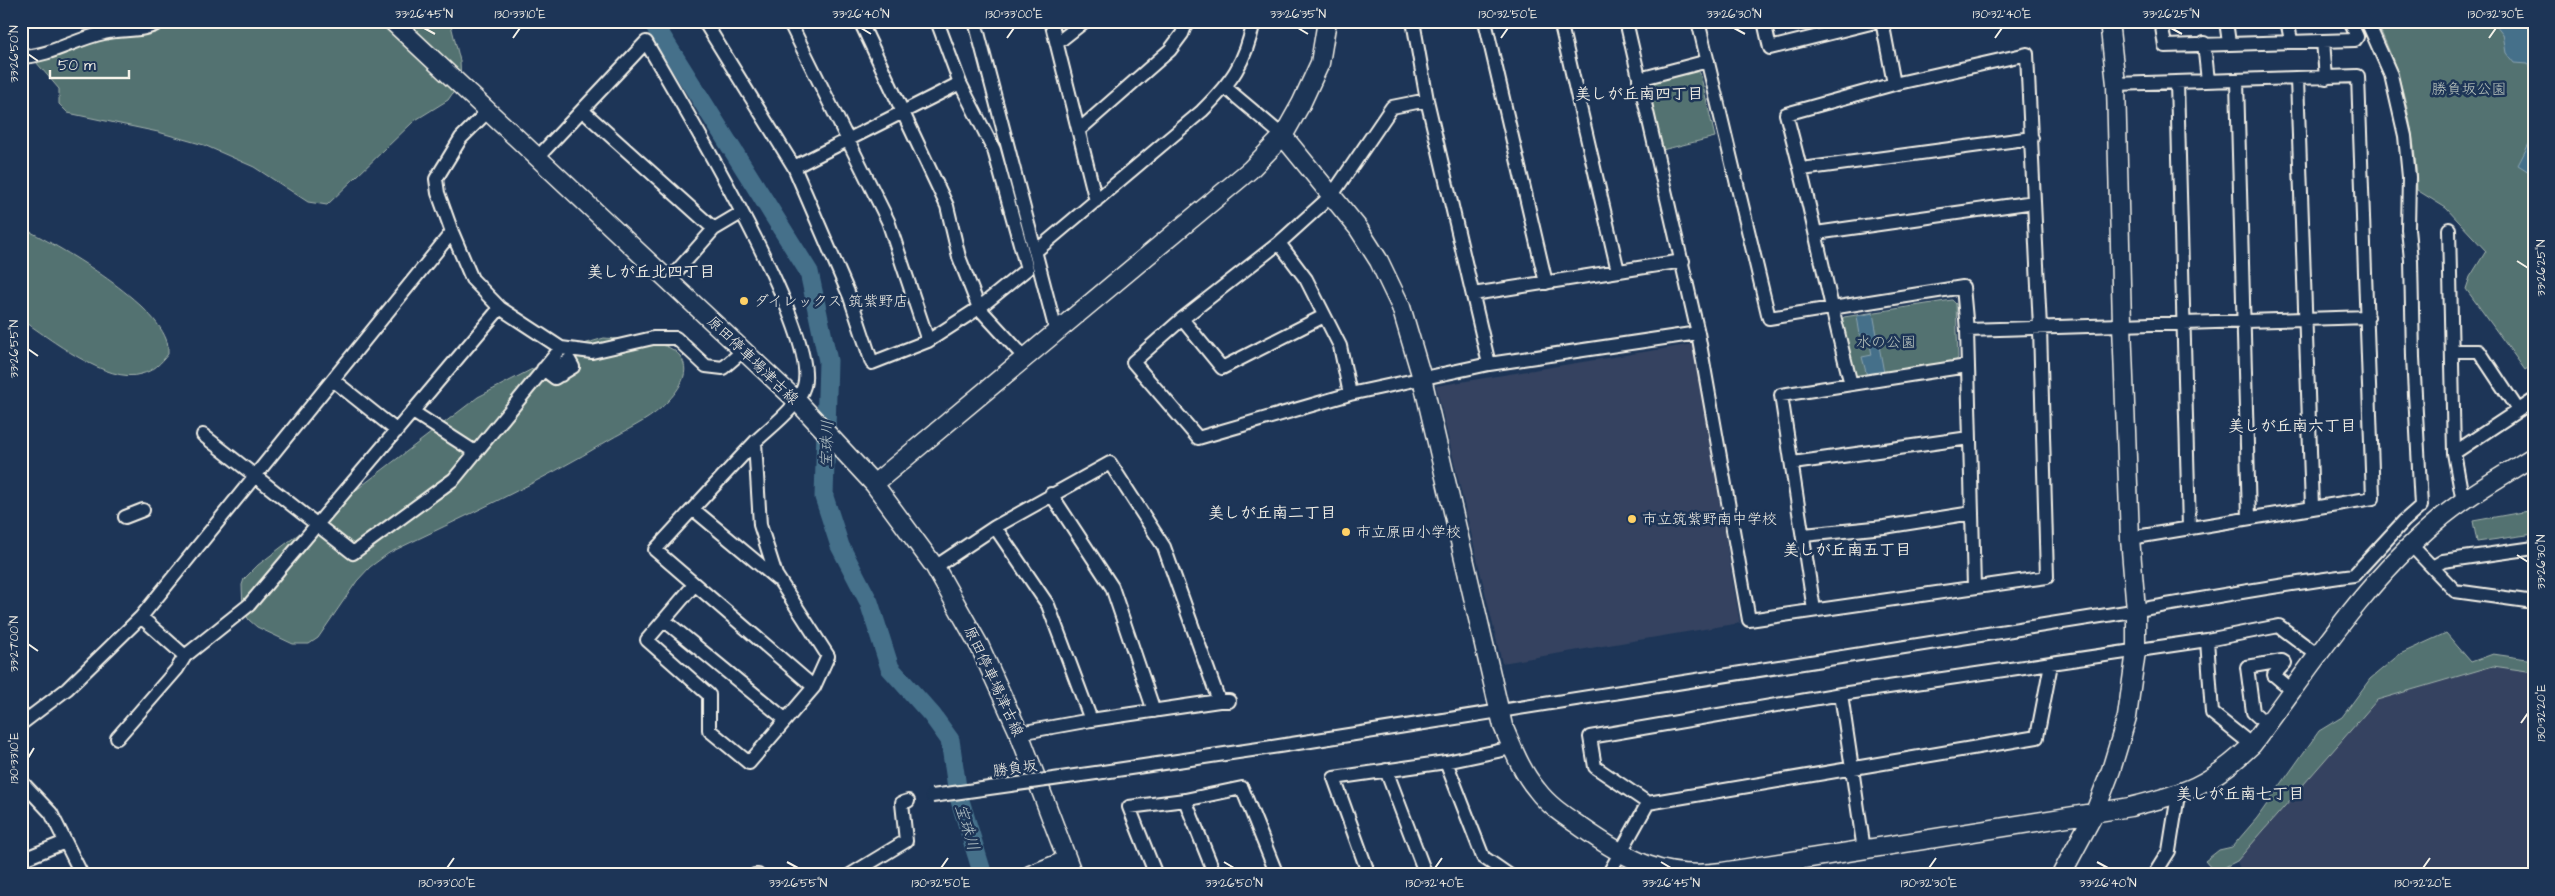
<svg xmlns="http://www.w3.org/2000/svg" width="2555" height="896" viewBox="0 0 2555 896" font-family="'Architects Daughter','Klee One',sans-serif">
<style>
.built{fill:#344360}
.green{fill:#527271;stroke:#a3b2ac}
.water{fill:#446f8a;stroke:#8aa3b0}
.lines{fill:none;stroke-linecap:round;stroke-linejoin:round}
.river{stroke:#446f8a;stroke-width:19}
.street-casing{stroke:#f4f1e8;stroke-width:16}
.secondary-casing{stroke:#f4f1e8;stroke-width:21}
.street{stroke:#1d3557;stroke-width:12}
.secondary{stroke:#1d3557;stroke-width:18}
.street-bridge-casing{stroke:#f4f1e8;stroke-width:16;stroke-linecap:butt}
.street-bridge{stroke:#1d3557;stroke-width:12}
.ticks{fill:none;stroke:#f4f1e8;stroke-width:2}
.poi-dot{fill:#ffd166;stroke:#1d3557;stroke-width:2}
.labels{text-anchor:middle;stroke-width:5;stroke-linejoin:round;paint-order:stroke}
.park-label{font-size:15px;fill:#bbc5be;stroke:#1d3557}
.poi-label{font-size:15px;fill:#f4f1e8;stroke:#1d3557;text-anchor:start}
.street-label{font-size:15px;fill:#f4f1e8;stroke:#1d3557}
.neighbourhood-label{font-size:16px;font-weight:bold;fill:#f4f1e8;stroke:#1d3557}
.water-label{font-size:16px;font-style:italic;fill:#b6c4c7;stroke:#1d3557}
.neatline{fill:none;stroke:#f4f1e8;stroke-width:2}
.ticks-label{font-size:12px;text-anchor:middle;fill:#f4f1e8}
</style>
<rect width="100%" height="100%" fill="#1d3557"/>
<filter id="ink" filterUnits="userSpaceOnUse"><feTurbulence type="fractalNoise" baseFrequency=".02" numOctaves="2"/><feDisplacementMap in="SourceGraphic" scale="10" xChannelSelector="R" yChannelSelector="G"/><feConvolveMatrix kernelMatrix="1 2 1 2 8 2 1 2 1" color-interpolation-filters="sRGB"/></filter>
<g filter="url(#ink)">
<path class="built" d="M1693,344L1740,623L1502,663L1436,386Z
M2493,666L2534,672V875H2242L2237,861L2377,700Z"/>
<path class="green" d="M171,21H450L460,61L461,81L448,100L414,121L327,205L308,202L254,167L204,145L158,132L68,113L59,104V89L36,62L69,52L99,37L136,35Z
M2376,21H2534V364L2525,370L2466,289L2470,277L2486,251L2446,208L2417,190C2416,131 2402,74 2376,21Z
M1697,71L1700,73L1715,137L1662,150L1648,86L1650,82Z
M21,227C59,246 151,299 166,339C168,343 168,349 168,354C161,363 154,371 141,374C108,385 49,338 21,319Z
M1952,300L1956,304L1958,358L1955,362L1858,379L1854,376L1841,321L1844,317Z
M604,338C624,340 666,338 680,356C694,374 674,396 661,408C647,421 626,430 609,440C539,483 463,517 389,553L370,567L357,581L318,638L309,644H293L257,627L249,620L243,610L242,585L244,579L258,565L478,397L577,346Z
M2534,510V534L2477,542L2473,521Z
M2446,633L2471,662L2493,654L2534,660V672L2493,666L2377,700L2237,861L2223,868H2211L2205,861L2219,850L2232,847L2257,818L2319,731L2342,717L2370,679L2400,654Z"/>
<path class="water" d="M2493,21H2534V73L2527,64L2514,63L2506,53L2503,34Z
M2534,134V175L2518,165Z
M1873,313L1884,373L1867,376L1862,357L1872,355L1868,334L1860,335L1857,316Z"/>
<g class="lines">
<path class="river" d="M652,21L809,272L828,361L824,497L840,546L869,602L890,668L932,715L950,740L958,794L983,875"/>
<defs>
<path id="street" d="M704,21L794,167L850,297L872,363L928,341L979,308L1027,269L994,150L960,83L937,21
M789,21L888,221L928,341
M860,21L947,206L959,257L979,308L1025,358
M981,21L976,25L1056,331
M1051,21L1096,201
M1413,21L1427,100L1489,364
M1485,21L1546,283
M1560,21L1618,271
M1626,21L1698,333L1749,620L2047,577L2040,328L2027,54L1894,84L1786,114C1811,203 1827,295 1851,384
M1698,21L1769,318L1963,287L1967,330L1974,587
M1764,21L1770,48L1879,21
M1882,21L1894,84
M2161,21L2165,46L2355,40L2357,37L2350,21
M2226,21L2229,43
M2287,21L2291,40
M2323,41L2326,78
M1057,43L1085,21
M2204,43L2208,81
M21,57C51,56 75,39 104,33C123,28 145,33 161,21
M1639,79L1708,61
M2297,79L2312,507
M2237,81L2249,518
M2177,82L2189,528
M2116,84L2358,76L2373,498L2130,538
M1226,88L1283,136
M1427,100L1392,107L1332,195L1279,243L1182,319L1133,362L1198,438L1350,394L1489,364L1698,333
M489,110L461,138L436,179L438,193L452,232L472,279L500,308L561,348L592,352L653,338H676L706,366L723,368L744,350
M583,111L714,229
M1079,130L1170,50L1182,34L1187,21
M538,157L646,42C679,100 820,331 804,386C797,409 771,426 755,442C721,478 688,514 655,550L814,687
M794,167L960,83
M1802,169L2032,138
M2449,229L2454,453L2463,502
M1816,233L2034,202
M1279,243L1306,279L1340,346L1350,394
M1036,251L1202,111C1232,81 1245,64 1254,21
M669,280L714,229L741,213
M1473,294L1683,261
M1182,319L1222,368L1324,316
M1967,330L2368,317
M2452,351H2479L2518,410
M543,369L555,378L573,367L569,360L557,368L561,375
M333,380L397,431
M413,412L475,452
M203,435L353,553L454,479L561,348
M2454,453L2534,400
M1793,463L1969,438
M1051,494L1112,587L1154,711
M693,509L777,579
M125,517L143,510
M995,527L1048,605L1091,720
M1804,535L1884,527L1972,513
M2411,545L2455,591L2534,602
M935,567L995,527L1110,463L1164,547L1219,701
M2433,567L2443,561L2534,548
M694,585L647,640L709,695V730L749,763L814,687L828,656L776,575L760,525L755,442
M1814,610L1781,395L1967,366
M664,620L786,720
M2207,640L2212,713L2252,745
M185,656L249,605L500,308
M2051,664L2037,737L1648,803L1595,767L1590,737L1841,694L2207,640L2279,626L2319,656
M1841,694L1864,850
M21,724L67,689L141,617L452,232
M2267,725L2253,712L2247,667L2282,661L2285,663L2274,675L2293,691
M1019,733L1091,720L1219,701H1229
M117,738L177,669L185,656L141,617
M1446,762L1483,857L1509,875
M1386,770L1426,875
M1103,772L1279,746L2126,612C2202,599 2277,585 2354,575L2404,521L2421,506L2413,357L2411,260L2408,229L2409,177L2405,136L2391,75L2367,21
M21,781L51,813L82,875
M1185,800L1215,875
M21,860L65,842
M755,875H758
M850,875L906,841L902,803L908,801
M1156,875L1129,807L1185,800L1242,788L1277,875
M1369,875L1334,778L1446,762L1512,748
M1608,875L1648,803
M2154,875L2169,851L2178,795"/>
<path id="secondary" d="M392,21L797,401L874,484L935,567L980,647L1019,733L1073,875
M1283,136L1358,228L1379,261L1401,307L1422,378L1503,726C1513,749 1521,771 1537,790C1549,806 1565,816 1581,827C1628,860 1662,880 1722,872L2130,807C2186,793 2209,786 2252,745C2309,669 2363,584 2436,522C2465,497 2501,477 2534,456
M874,484L1250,170L1283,136L1301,104L1320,63L1327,21
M1030,875L1067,860
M2061,875L2095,812L2111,770L2127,717L2136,651V610L2130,538L2122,324L2116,84L2109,21"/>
</defs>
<use href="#street" class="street-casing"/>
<use href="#secondary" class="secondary-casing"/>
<use href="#street" class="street"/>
<use href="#secondary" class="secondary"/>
<defs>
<path id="street-bridge" d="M932,796L1103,772"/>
</defs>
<use href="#street-bridge" class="street-bridge-casing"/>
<use href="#street-bridge" class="street-bridge"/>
</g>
</g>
<path class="ticks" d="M424,28L435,34M861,28L871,34M1298,28L1308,34M1734,28L1745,34M2171,28L2182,34M513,38L520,28M1007,38L1014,28M1501,38L1508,28M1995,38L2002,28M2489,38L2496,28M28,54L38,61M2517,261L2528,268M28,349L38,356M2517,555L2528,562M28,644L38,651M2521,723L2528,713M28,758L34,748M787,862L798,868M1224,862L1234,868M1661,862L1671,868M2097,862L2108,868M447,868L454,858M941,868L948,858M1435,868L1442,858M1929,868L1936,858M2423,868L2430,858"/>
<g class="poi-dot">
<circle cx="744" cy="301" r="5"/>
<circle cx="1632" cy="519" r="5"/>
<circle cx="1346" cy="532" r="5"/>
</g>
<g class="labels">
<g class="park-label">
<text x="2469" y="94">勝負坂公園</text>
<text x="1886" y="347">水の公園</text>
</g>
<g class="poi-label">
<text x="754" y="306">ダイレックス 筑紫野店</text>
<text x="1642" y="524">市立筑紫野南中学校</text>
<text x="1356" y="537">市立原田小学校</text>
</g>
<g class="street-label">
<text transform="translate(753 360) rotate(44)" y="5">原田停車場津古線</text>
<text transform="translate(994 681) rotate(65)" y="5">原田停車場津古線</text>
<text transform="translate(1015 768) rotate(-8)" y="5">勝負坂</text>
</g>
<g class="neighbourhood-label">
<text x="1639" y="99">美しが丘南四丁目</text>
<text x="651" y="277">美しが丘北四丁目</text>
<text x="2292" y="431">美しが丘南六丁目</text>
<text x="1272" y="518">美しが丘南二丁目</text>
<text x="1847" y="555">美しが丘南五丁目</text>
<text x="2240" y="799">美しが丘南七丁目</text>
</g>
<g class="water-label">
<text transform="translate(826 444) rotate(-88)" y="6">宝珠川</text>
<text transform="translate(968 827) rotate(73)" y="6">宝珠川</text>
</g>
</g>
<rect width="2555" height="896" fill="none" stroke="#1d3557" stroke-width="55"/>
<path d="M50 70v8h79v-8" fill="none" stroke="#f4f1e8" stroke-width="2.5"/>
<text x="58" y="70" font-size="15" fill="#f4f1e8" stroke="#1d3557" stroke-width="4" paint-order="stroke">50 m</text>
<rect x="28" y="28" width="2500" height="840" class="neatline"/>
<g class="ticks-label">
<text x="424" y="18">33°26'45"N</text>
<text x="520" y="18">130°33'10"E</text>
<text x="861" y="18">33°26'40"N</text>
<text x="1014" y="18">130°33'00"E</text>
<text x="1298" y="18">33°26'35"N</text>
<text x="1508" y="18">130°32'50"E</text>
<text x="1734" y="18">33°26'30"N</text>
<text x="2002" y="18">130°32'40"E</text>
<text x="2171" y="18">33°26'25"N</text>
<text x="2496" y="18">130°32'30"E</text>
<text transform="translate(14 54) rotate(-90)" y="4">33°26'50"N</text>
<text transform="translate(2541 268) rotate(-90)" y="4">33°26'25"N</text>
<text transform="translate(14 349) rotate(-90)" y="4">33°26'55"N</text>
<text transform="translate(2541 562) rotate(-90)" y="4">33°26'30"N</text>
<text transform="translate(14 644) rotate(-90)" y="4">33°27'00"N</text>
<text transform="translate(2541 713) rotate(-90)" y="4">130°32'20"E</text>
<text transform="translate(14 758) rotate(-90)" y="4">130°33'10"E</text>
<text x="447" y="887">130°33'00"E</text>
<text x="798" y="887">33°26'55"N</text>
<text x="941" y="887">130°32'50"E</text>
<text x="1234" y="887">33°26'50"N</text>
<text x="1435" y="887">130°32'40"E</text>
<text x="1671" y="887">33°26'45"N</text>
<text x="1929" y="887">130°32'30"E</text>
<text x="2108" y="887">33°26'40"N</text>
<text x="2423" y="887">130°32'20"E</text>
</g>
</svg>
